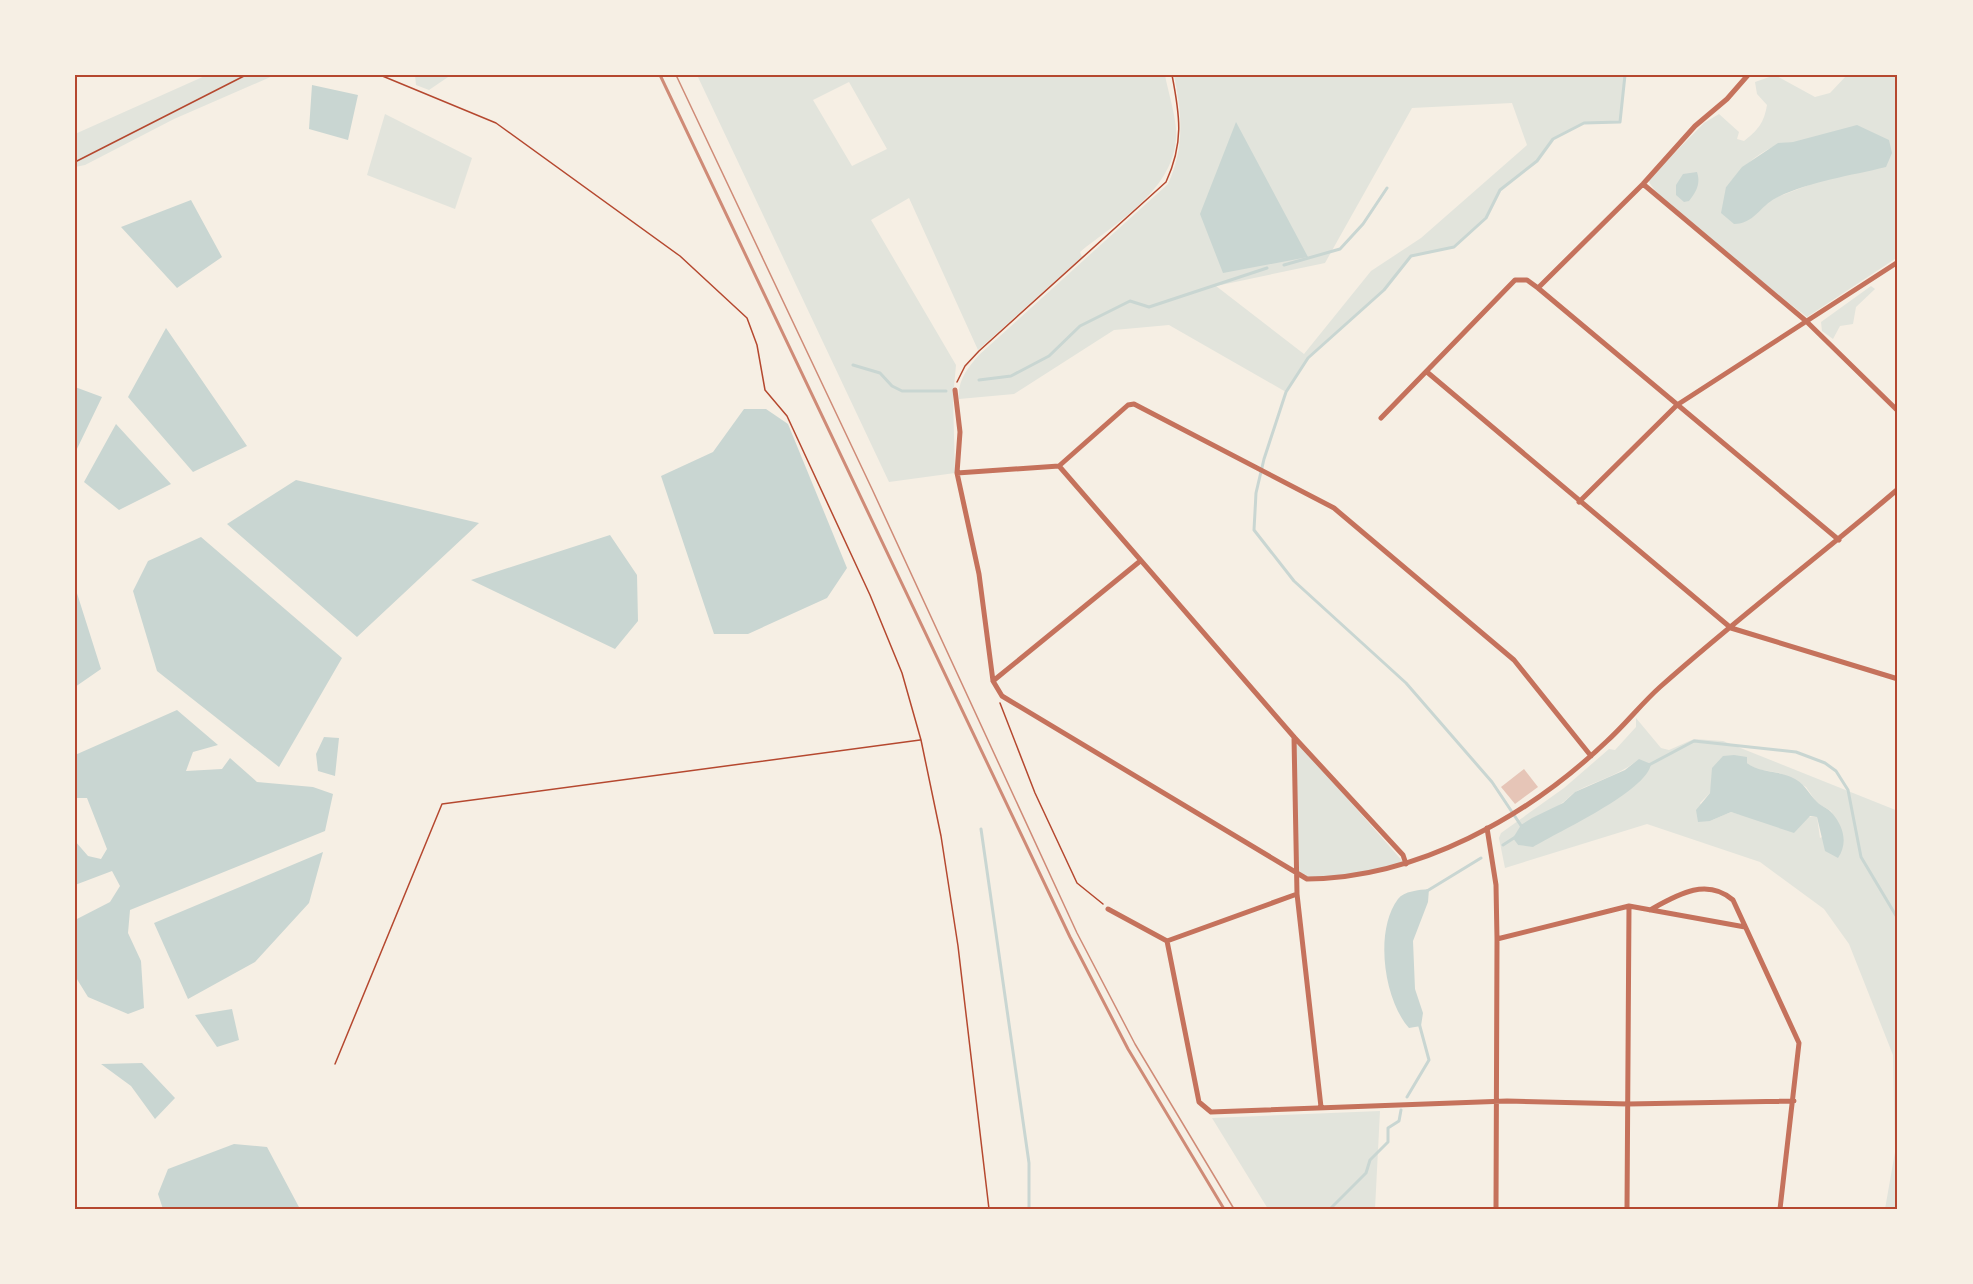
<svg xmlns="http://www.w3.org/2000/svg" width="1973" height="1284" viewBox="0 0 1973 1284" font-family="Roboto,sans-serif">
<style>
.green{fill:#e2e4dc;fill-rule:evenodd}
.water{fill:#c9d6d2}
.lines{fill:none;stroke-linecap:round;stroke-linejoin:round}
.stream{stroke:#c9d6d2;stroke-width:3}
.building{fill:#e6c5b7}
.path{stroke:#b5482f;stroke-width:1.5}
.minor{stroke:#c5725c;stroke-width:5}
.tram{stroke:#cf8b77;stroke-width:1.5}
.rail{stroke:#cf8b77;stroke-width:3}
.neatline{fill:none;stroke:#b5482f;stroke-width:2}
</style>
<rect width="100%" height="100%" fill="#f6efe4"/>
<path class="green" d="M207,75H275L174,119L85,165L75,167V134Z
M415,75H451L429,90L416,85Z
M697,75H1165C1168,92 1178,122 1176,139C1172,191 1117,222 1080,252L1082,257L978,350L909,198L871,220L956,365L953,398L955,473L889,482ZM849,82L887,149L852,166L813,100Z
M1174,75H1625L1620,122L1584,123L1553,139L1537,161L1500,190L1486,218L1454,247L1411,256L1384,290L1308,358L1286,392L1169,325L1114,330L1014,394L959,399C957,381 968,367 980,354L1168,184C1185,147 1182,114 1174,75ZM1512,103L1527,145L1421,238L1371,271L1304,354L1216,286L1325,263L1412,108Z
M1775,75L1815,97L1830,93L1847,75H1898V257L1807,317C1779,295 1657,203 1648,180L1704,123L1719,114L1739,132L1737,139L1744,141C1758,130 1764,123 1767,105L1757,94L1755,82ZM1793,142L1809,185L1775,198L1726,187C1743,166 1765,144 1793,142Z
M385,114L472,158L455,209L367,175Z
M1871,286L1875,289L1856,307L1853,324L1840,326L1833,339L1822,331L1821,322Z
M1636,718L1661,748L1669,750L1694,739L1723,741L1898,811V1209H1885L1895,1152L1893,1055L1849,944L1824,909L1760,862L1647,824L1505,868L1499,838L1501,833L1564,788L1609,749L1615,750L1636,727ZM1639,759L1533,846L1518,845L1514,838C1526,819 1544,816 1562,803C1567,800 1571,794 1577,791C1598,780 1620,775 1639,759ZM1747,763L1756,769L1780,773L1806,787L1817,803L1831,811L1840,828L1820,838L1817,817L1741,815L1731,812L1710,821L1700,803L1710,793L1713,778Z
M1295,739L1405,864L1372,871L1307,879L1297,871Z
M1380,1111L1375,1209H1268L1212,1118Z"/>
<path class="water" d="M312,85L358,95L348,140L309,129Z
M1236,122L1308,257L1223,273L1200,214Z
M1857,125L1889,140L1892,153L1886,167C1850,176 1810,181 1776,198C1760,206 1754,224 1734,224L1721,213L1726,187L1742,167L1778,143L1793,142Z
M1697,172C1701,184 1696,192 1689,201L1684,202L1676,195V185L1683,174Z
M191,200L222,257L177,288L121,227Z
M166,328L247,446L193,472L128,397Z
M75,387L102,397L75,453Z
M744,409H766L788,424L847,568L827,598L748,634H714L661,476L713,452Z
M116,424L171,484L119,510L84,482Z
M296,480L479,523L357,637L227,524Z
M610,535L637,575L638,621L615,649L471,580Z
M201,537L342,658L279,767L157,671L133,591L148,561Z
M75,587L101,669L75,687Z
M177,710L218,745L193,752L186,771L222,769L230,758L257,782L313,787L333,794L325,831L130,910L128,933L141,961L144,1008L128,1014L88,997L75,976V920L110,902L120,886L112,871L75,885V841L88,856L101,859L107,849L87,798H75V755Z
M324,737L339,738L335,776L318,771L316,754Z
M1734,755L1747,757V763C1760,773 1776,770 1791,777C1804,782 1808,793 1817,802C1821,806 1828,808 1832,813C1844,827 1848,843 1838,858L1825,851L1817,817L1810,816L1794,833L1731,812L1710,821L1698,822L1696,810L1710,793L1712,768L1723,756Z
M1639,759L1651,764C1647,791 1558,832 1533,847L1518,845L1513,838L1521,825L1532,818L1563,803L1575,792L1625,770Z
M323,852L309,903L255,962L188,999L154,923Z
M1429,889L1428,902L1413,941L1415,989L1423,1013L1421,1026L1409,1028C1384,1000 1374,931 1398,899C1404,891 1419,890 1429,889Z
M232,1009L239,1040L217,1047L195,1015Z
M142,1063L175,1098L155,1119L131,1086L101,1064Z
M234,1144L267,1147L300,1209H163L158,1194L168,1169Z"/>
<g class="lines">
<path class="stream" d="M1284,265L1340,249L1363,224L1387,188
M853,365L880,373L892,386L902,391H946
M979,380L1011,376L1049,356L1080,326L1130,301L1149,307L1267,268
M1647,766L1694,741L1796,752L1825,763L1836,771L1848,790L1861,857L1898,919
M1522,827L1492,782L1406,683L1294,581L1254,530L1256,493L1264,459L1286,392L1308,358L1384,290L1411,256L1454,247L1486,218L1500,190L1537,161L1553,139L1584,123L1620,122L1625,75
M981,829L1029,1163V1209
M1503,845L1517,836
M1427,891L1481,858
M1407,1097L1429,1060L1419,1023
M1330,1209L1366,1173L1370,1160L1388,1142V1128L1399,1121L1401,1110"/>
</g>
<path class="building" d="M1524,769L1538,787L1515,804L1501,787Z"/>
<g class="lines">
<path class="path" d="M380,75L496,123L680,256L747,318L757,345L765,390L787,416L870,595L902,673L921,740L941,836L958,946L989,1209
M75,162L246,75
M957,382L965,366L979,351L1166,182C1184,143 1180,116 1172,75
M1000,703L1035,793L1077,883L1103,904
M335,1064L442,804L920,740"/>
<path class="minor" d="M1643,184L1806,321L1898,411
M1538,288L1839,540
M1427,372L1731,628L1898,679
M955,390L960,432L957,473L979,574L993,681L1002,696L1307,879C1418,878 1527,817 1606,742C1625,725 1641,704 1660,687C1737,618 1820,556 1898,489
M1381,418L1515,280H1527L1538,288L1643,184L1695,126L1727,99L1748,75
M1059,466L1294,737L1403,855L1406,864
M957,473L1059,466L1128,405L1134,404L1334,508L1514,660L1591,756
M1579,502L1677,405L1898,262
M993,681L1139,562
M1294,737L1297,894L1321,1107
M1487,828L1496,885L1497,939L1496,1209
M1108,909L1167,941L1297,894
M1650,910C1677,895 1706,877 1733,900L1799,1043L1780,1209
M1497,939L1629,906L1745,927
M1167,941L1199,1102L1211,1112L1507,1101L1628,1104L1794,1101
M1627,1209L1629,906"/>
<path class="tram" d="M676,75L872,489L1077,933L1135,1044L1234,1209"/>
<path class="rail" d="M660,75L1070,937L1128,1049L1224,1209"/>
</g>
<rect width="1973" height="1284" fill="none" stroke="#f6efe4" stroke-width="153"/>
<rect x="76" y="76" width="1820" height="1132" class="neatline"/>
</svg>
